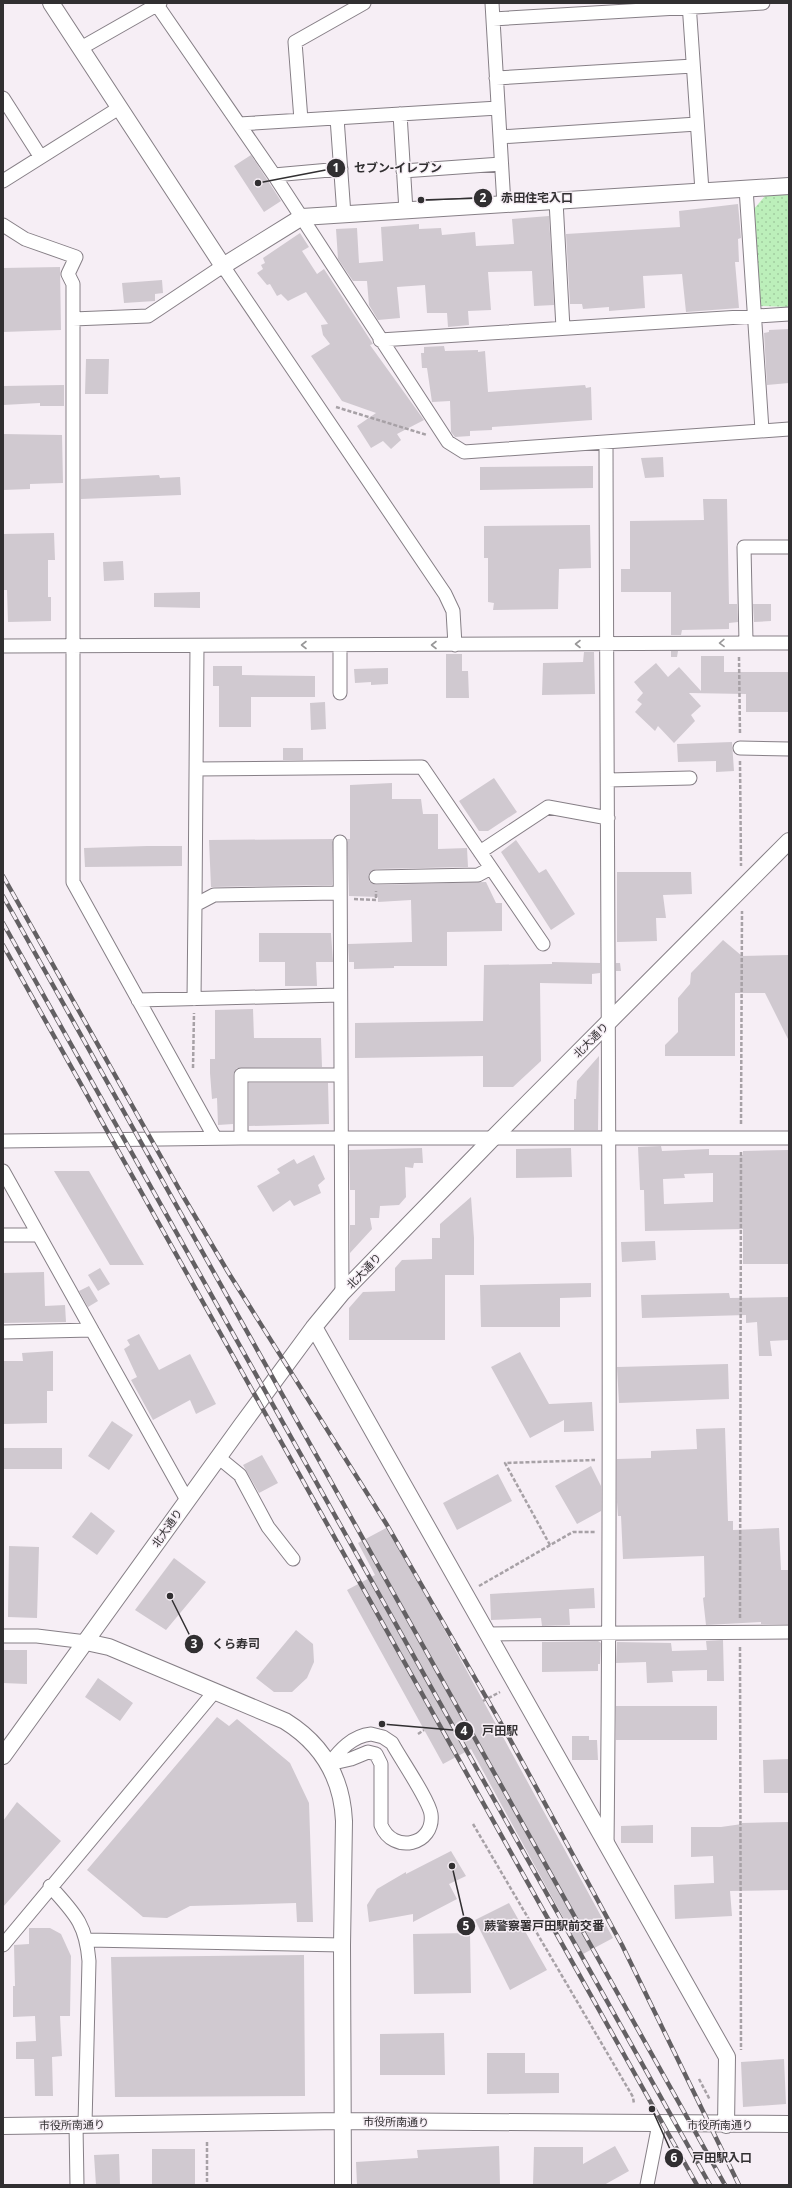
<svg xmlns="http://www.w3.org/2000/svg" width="792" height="2188" viewBox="0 0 792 2188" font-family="'Open Sans','Noto Sans JP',sans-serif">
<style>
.green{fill:url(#green-dots)}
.building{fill:#d0c9d0;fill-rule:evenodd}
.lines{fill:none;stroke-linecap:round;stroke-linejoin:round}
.minor-casing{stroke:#867f86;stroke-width:15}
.tertiary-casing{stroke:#867f86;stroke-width:18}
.path{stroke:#a7a1a6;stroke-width:2.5;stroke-dasharray:4 2;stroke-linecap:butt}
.minor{stroke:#fff;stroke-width:13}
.tertiary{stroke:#fff;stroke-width:16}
.rail-casing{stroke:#636063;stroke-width:4.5}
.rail{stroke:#f6eef5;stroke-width:3;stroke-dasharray:9;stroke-linecap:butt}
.oneway{stroke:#989798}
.labels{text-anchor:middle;stroke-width:3;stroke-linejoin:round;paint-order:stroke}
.street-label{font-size:11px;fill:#312f31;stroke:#f6eef5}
.leader{fill:none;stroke:#312f31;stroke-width:1.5}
.callout-dot{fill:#312f31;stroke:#f6eef5;stroke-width:1.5}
.mark-label{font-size:12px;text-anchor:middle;font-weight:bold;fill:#fff}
.callout-label{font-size:12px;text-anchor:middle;font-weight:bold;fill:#312f31;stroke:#f6eef5;stroke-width:3;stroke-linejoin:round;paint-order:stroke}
</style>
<defs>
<pattern id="green-dots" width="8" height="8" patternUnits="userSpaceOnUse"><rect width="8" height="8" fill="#bcefba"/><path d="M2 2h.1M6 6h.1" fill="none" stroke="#a2cda0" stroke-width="1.8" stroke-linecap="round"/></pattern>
</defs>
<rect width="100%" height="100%" fill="#f6eef5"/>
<path class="green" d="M789,194V307L759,306L753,210L765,196Z"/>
<path class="building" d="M251,155L281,201L264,212L234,166Z
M738,204L741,238L738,239L739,262H735L739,308L686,312L682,274L643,276L645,308L609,311V307L583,309L582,304H570L566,234L680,227L679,211Z
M549,216L554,305L534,306L532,271L488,272L491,310L468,311L469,325L448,327L447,313H427L425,285L397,287L400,318L378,320L369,305L367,281H353L338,259L336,229L357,228L359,263L383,261L381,227L419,224V229L441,228L442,235L475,232L476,246L514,244L512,219Z
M300,233L309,247L302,251L317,274L324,269L373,344L370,345L424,420L397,434L401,440L391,449L383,441L371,448L357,426L376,413L342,401L311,356L330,344L323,335L321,325L328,324L306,292L288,301L281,294L277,296L270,284L267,285L257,273L263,269L261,265L265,263L263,258Z
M60,267L61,330L3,332V268Z
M162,280L163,293L155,294V301L124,303L122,283Z
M789,329V383L767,385L764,333L769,332V330Z
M444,346L445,351L478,350V352L485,351L488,392L585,385L586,388L591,387L592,420L492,427V430L470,431V436L455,437L451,432L450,401L432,402L427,368H422L421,353H424V347Z
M86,359H109L108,394H85Z
M64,385V406H40V403L3,405V386Z
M3,434L62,435L63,483L30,484V489L3,490Z
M663,457L664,477L645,478L641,458Z
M593,466V488L480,490V467Z
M159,475L160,478L180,477L181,495L81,499V479Z
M703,499H727L729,604H737L738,622L729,623V629L682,630L681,635H671V592H621V569H630V521L704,520Z
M590,525L591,568L559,569L558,609L493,610L494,603L488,602V558H484V526Z
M54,533L55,560H48V597H51V621L8,622L7,590H3V534Z
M123,561L124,580L104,581L103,562Z
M200,592V608L154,607V593Z
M753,604H771V621L754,622Z
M671,651H678L677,657H671Z
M584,652H594L595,694L542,695L543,663L583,662Z
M446,654H462V671H468L469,698H446Z
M701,656H724V672H789V712H746V694L689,693L701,706L691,715L695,721L674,743L658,726L655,731L635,712L642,704L637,700L643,693L634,682L656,663L668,677L679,667L701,691Z
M213,666H242V675L315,676V697H251V727H219V686H213Z
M388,668V684L371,685V682L355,683L354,669Z
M325,702L326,729L311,730L310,703Z
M732,742L734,771L716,772V761L678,762L677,744Z
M283,748H303V760H283Z
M494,778L517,812L488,831H479L459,801Z
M392,783V799H421L423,814H438V849L467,848L468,867L376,869L369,874V881L376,885L486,882L496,903H502V931L447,932V966H394V968L354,969V962H349L348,944L412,942L411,900L378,902V897L349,896L347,839H350V785Z
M333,839L332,885L211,887L209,840Z
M516,840L539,873L546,869L575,914L551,930L501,852Z
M147,846H182V866L85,867L84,848Z
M617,872H691L692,894L663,895L666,918H656L657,941L617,942Z
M259,933H331L333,962H316L317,986H285V962H259Z
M723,940L742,956L789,955V1041L765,993H735V1056H665V1045L678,1032V998L690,984L691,973Z
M552,962L600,963V973L592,974V984L540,983L541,1061L513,1087H483V1056L355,1058V1023L483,1021L484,965L552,964Z
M616,963H620L621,971H616Z
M253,1009L254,1038H321L322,1067L237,1068L233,1075V1124L218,1125L217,1098L212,1099L210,1073V1059H215V1010Z
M599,1056L598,1130H574V1099H576L577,1081Z
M249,1083H328L329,1124L249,1126Z
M661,1146L662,1151L709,1149V1155H743V1151L789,1150V1264H743V1229L645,1231L644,1190H640L638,1147ZM713,1173V1202L664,1204L663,1179L685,1178L684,1174Z
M422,1148L423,1163H414L413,1168L405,1167L406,1197L399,1205L380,1206L379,1218H370L372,1229L350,1253V1225H355V1190H350L349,1150Z
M571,1148L572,1177L516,1178V1149Z
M314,1155L325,1179L318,1185L321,1193L294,1206L290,1200L273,1212L257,1186L280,1173L277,1169L294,1159L297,1164Z
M54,1171H89L144,1265H110Z
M471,1197L474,1238V1275H445V1340H349V1308L363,1292L395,1291V1268L402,1260L432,1259V1238H440V1224Z
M655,1241L656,1260L622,1262L621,1242Z
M100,1268L110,1284L98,1291L88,1275Z
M44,1272L45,1306L65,1305L66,1322L3,1323V1273Z
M591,1283V1297L560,1298V1327H481L480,1285Z
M89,1286L98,1301L88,1307L79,1291Z
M729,1293L730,1298L789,1297L788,1340L770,1341L772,1356H759L757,1322L746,1323V1315L642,1318L641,1295Z
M139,1334L159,1370L190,1354L216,1404L196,1414L190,1400L153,1420L131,1380L137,1377L124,1349L130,1345L127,1340Z
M53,1351V1391H47V1423L3,1424V1361H23L22,1353Z
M520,1352L549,1404L592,1402L594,1431L564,1432V1420L530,1438L491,1367Z
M728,1364L729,1399L619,1403L617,1367Z
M112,1421L133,1435L109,1470L88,1456Z
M725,1428L728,1521H733V1530L779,1528L781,1570H789V1624H761V1622L706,1625L703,1598L705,1597L704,1556L623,1559L621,1516H618L617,1502V1459L651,1458V1451L697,1449L696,1429Z
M3,1448H62V1469H3Z
M262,1455L278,1483L259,1493L243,1465Z
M591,1466L601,1486V1511L577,1524L555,1486Z
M498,1474L512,1501L457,1530L443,1503Z
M91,1512L115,1531L97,1555L72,1537Z
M388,1527L613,1938L583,1954L471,1749L443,1764L347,1590L375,1575L358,1543Z
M9,1546L39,1547L37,1618L8,1617Z
M174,1558L206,1582L166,1630L135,1610Z
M594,1588L595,1608L569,1609L570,1625L542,1626L541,1618L491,1620L490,1594Z
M296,1630L313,1644L314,1662L307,1678L292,1692H274L256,1678Z
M723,1640L724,1681H707V1670L672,1671L673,1682L647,1683L646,1662L616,1663L617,1642L671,1643L672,1651L707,1650L706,1641Z
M598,1641L601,1643L600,1664H598V1671L542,1672V1642Z
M3,1650H27V1684L3,1683Z
M98,1678L133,1703L120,1721L85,1697Z
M616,1706H717V1740H616Z
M217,1717L229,1726L237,1719L290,1763L309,1803L313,1922H297L296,1903L190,1906L167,1918L143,1917L87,1870Z
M572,1736H589V1740H597L598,1760H572Z
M789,1759V1793H764L763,1760Z
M17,1802L61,1841L3,1907V1821Z
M789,1822V1890L730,1891L732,1916L675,1919L674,1885L714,1883L713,1856L691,1857V1827H721L742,1824V1823Z
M653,1825V1843H621V1826Z
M451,1851L466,1876L449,1884L457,1899L413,1922V1914L369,1922L367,1905L377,1889L406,1872V1874Z
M509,1903L547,1970L510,1990L475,1920Z
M29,1928H50L61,1934L71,1956L70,2016H60L62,2056L52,2057L53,2096H35L34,2059H16V2042L36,2041L35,2016L13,2017V1986H15L14,1945L29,1944Z
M470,1933L471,1993L414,1994L413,1934Z
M304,1955L305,2096L115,2097L111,1957Z
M444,2033L445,2075H380V2034Z
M487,2053H525V2073H559V2093L487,2094Z
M784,2059L786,2104L743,2107L741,2062Z
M499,2146L500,2185H357L356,2162L418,2158L417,2150Z
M615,2146L629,2171L604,2185H533L534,2147H583V2164Z
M152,2149H195V2185H152Z
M119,2154L120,2185H96L94,2155Z"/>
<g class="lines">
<defs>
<path id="minor" d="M492,3L504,205
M689,3L702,191
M157,5L274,175L448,442L464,452L789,429
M493,19L763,3
M81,48L160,3
M496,78L693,66
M3,98L40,156
M400,114L406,211
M337,118L344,215
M301,120L295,42L364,3
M239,124L498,108
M500,137L697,124
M403,171L501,164
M274,175L341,169
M3,181L119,108
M746,188L762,430
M556,201L563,328
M3,225L25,239L76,257L68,274L73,284V882L215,1138
M73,319L148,316L223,266L445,594L453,611L455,645
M380,340L789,314
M606,443C607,911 612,1378 607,1846
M746,642L744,547H789
M340,645V693
M3,646L789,643
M740,748L789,749
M196,769L422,767L543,944
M608,780L690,778
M340,842L342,1293
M480,852L548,807L608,818
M376,877L478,875L491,868
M195,905L197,646
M194,999L195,905L214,895L340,893
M138,1000L340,995
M241,1138V1075H340
M3,1141L241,1138H789
M3,1171L187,1500
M3,1235H38
M3,1332L92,1330
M218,1457L240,1475L268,1527L293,1559
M487,1634L789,1632
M3,1636H37L86,1642
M371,1734L383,1737L392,1743C400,1758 429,1800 431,1814C435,1845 393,1855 381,1825V1764L376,1754L368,1752L351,1759L329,1764C340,1750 352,1736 371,1734Z
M50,1886C74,1913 86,1923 89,1961L85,2124
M88,1940L342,1945
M3,1945L215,1691
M76,2125L77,2185
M647,2185L659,2124"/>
<path id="tertiary" d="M51,3L223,266L302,217L789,186
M314,1327L727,2057L726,2125
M86,1642L109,1647L285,1721C322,1744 342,1778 344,1821L342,1945L343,2185
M3,1756L241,1426L314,1327L342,1293L493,1138L789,841
M3,2126L342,2121L789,2124"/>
</defs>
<use href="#minor" class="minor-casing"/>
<use href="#tertiary" class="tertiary-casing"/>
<path class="path" d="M336,407L427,435
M739,657L740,734
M740,761L741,866
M354,899L376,900V891
M193,1068L194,1013
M741,1124L742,911
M550,1545L505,1463L595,1460
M479,1586L573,1532H595
M740,1618L741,1151
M740,1647L741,2050
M483,1701L500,1692
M418,1734L424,1730
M473,1824L633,2097L634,2104
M699,2079L710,2100
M207,2142V2185"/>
<use href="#minor" class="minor"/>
<use href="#tertiary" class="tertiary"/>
<defs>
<path id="rail" d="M3,876L183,1196L228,1272L387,1525L506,1732L622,1945L739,2185
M3,896L725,2185
M3,923L710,2185
M3,945L697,2185"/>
</defs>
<use href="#rail" class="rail-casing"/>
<use href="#rail" class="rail"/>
</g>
<defs><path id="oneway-chevron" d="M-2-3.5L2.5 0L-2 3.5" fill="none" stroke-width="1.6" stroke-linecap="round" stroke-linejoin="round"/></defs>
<g class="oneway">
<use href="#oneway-chevron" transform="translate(722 643) rotate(179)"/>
<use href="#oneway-chevron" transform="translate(578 644) rotate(180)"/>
<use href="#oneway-chevron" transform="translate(304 645) rotate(180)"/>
<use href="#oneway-chevron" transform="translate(434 645) rotate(180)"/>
</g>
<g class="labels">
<g class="street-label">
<text transform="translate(591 1040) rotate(-45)" y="4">北大通り</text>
<text transform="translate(364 1271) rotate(-46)" y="4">北大通り</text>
<text transform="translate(167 1528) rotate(-55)" y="4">北大通り</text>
<text transform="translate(396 2122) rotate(1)" y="4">市役所南通り</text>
<text transform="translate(72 2125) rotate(-1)" y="4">市役所南通り</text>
<text x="720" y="2129">市役所南通り</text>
</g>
</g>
<path class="leader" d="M258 183L336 168M421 200L483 198M170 1596L194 1644M382 1724L464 1731M452 1866L466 1926M652 2109L674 2158"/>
<g class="callout-dot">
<circle cx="258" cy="183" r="4"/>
<circle cx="421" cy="200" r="4"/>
<circle cx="170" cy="1596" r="4"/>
<circle cx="382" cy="1724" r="4"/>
<circle cx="452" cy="1866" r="4"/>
<circle cx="652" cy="2109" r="4"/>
<circle cx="336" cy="168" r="10"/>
<circle cx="483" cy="198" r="10"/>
<circle cx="194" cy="1644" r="10"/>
<circle cx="464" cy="1731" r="10"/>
<circle cx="466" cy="1926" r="10"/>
<circle cx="674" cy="2158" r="10"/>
</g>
<g class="mark-label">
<text x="336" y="172">1</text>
<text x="483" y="202">2</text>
<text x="194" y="1648">3</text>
<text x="464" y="1735">4</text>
<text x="466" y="1930">5</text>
<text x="674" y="2162">6</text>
</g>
<g class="callout-label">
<text x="398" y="172">セブン-イレブン</text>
<text x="537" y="202">赤田住宅入口</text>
<text x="236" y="1648">くら寿司</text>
<text x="500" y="1735">戸田駅</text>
<text x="544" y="1930">蕨警察署戸田駅前交番</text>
<text x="722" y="2162">戸田駅入口</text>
</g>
<rect width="792" height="2188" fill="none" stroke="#312f31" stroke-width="8"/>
</svg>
